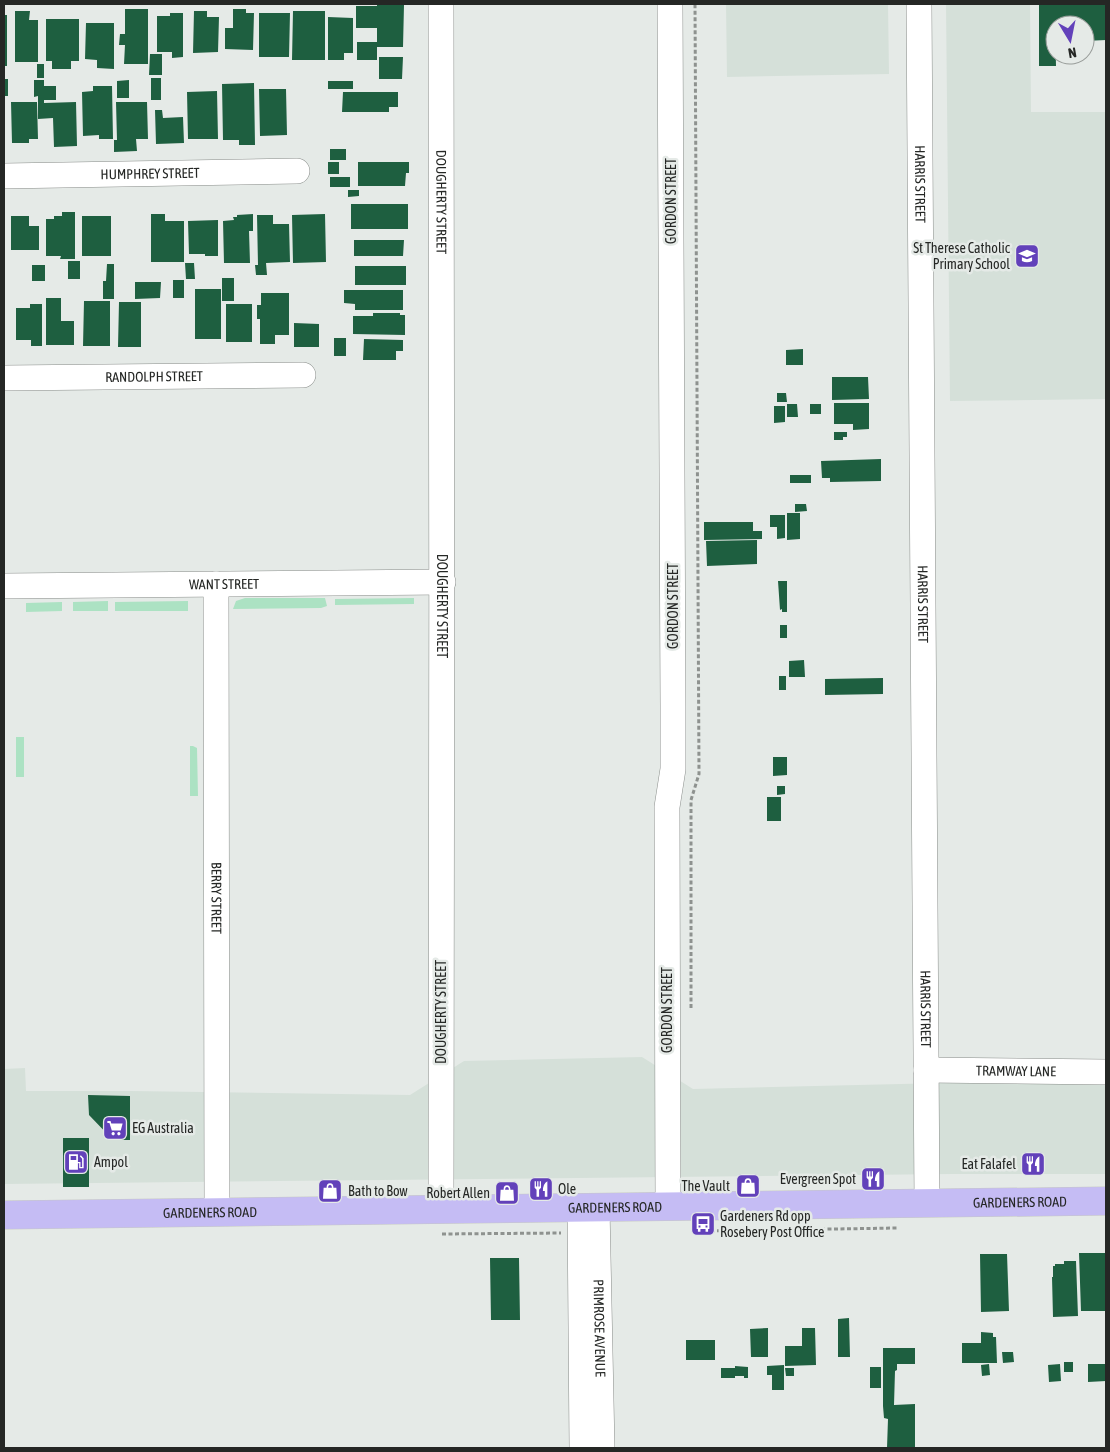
<svg xmlns="http://www.w3.org/2000/svg" width="1110" height="1452" viewBox="0 0 1110 1452" font-family="'Asap Condensed',sans-serif">
<style>
.built{fill:#d5e0d9}
.green{fill:#ace2c3}
.building{fill:#1e5f40}
.lines{fill:none;stroke-linecap:round;stroke-linejoin:round}
.minor-casing{stroke:#898d8a;stroke-width:26}
.major-casing{stroke:#c6c7c6;stroke-width:29}
.path{stroke:#8e928f;stroke-width:3;stroke-dasharray:4 2.5;stroke-linecap:butt}
.minor{stroke:#fff;stroke-width:25}
.major{stroke:#c5bcf4;stroke-width:28}
.labels{text-anchor:middle;stroke-width:5;stroke-linejoin:round;paint-order:stroke}
.street-label{font-size:14px;fill:#252725;stroke:#e5eae7}
.poi-label{font-size:14px;fill:#252725;stroke:#e5eae7;text-anchor:end}
</style>
<rect width="100%" height="100%" fill="#e5eae7"/>
<path class="built" d="M726,4H888L889,74L727,77Z
M946,4H1030L1031,112H1106V399L950,401Z
M642,1057L693,1089L1106,1079V1174H952L4,1184V1069L25,1068L26,1091H131L410,1095L464,1061Z"/>
<path class="green" d="M245,598H325L327,606L321,608L233,609L236,601Z
M414,598V604L335,605V599Z
M108,601V611H73V602Z
M188,601V611H115V602Z
M62,602V611L26,612V603Z
M16,737H24V777H16Z
M190,746H193L197,748L198,796H190Z"/>
<path class="building" d="M1106,4V40L1085,41V25H1055L1056,66H1039V5Z
M377,5H404L403,47H377V60H357V42H377V28H356V6H377Z
M125,9H148V64H124L125,45H119L120,34H125Z
M233,9H246V13H254L253,50L225,49V28H233Z
M15,11H30L29,20H38V62H15Z
M194,11H207V17H219L218,52L193,53Z
M293,11H325V60H292Z
M170,13H183V57L172,58V52H157V16H170Z
M259,13H290L289,57H259Z
M4,15H7V66H4Z
M328,17L353,18V53H344V60H328Z
M46,19H79V61H71V69H52V61H46Z
M86,23H114V69L97,68V60L85,59Z
M150,54H162V75H149Z
M379,57H403L402,79H379Z
M37,64H44V78H37Z
M151,78H161V100H151Z
M4,79H8V96H4Z
M34,80H44V86H56V100H44V103L76,102L77,146L54,147L53,118L38,119V96L34,97Z
M129,80V98H117V81Z
M328,81H353V89H328Z
M254,83L255,145H239V140H223L222,84Z
M93,86H112L113,139H99V135L83,136L82,92L93,91Z
M259,89H286L287,135L260,136Z
M217,91L218,139H188L187,92Z
M343,92H398V107H389V112H342Z
M11,102H37L38,139H29V143H12Z
M116,102H147L148,139H136L137,151L114,152V140H117Z
M155,110H162L163,118L183,117L184,143L156,144Z
M330,149H346V160H330Z
M328,162H339V174H328Z
M358,162H409V173H406L405,186H358Z
M330,177H350V187H330Z
M348,190H359V196L348,197Z
M351,204H408V229H351Z
M62,212H75V259H60L61,256H46V219H54V216H62Z
M151,214H165V221H184V262H151Z
M253,214V231H249L250,263H224L223,221L234,220L233,217H237V215Z
M325,214L326,262L293,263L292,215Z
M257,215H273V224H289L290,262L266,263L267,275H256L255,265H258Z
M11,216H29V226H39V250H11Z
M82,216H111V256H82Z
M218,220V256H205V254H189L188,221Z
M354,240H404L403,256H354Z
M68,261H80V279H68Z
M185,263H194L195,279H186Z
M107,264H114V299H103V281H106Z
M32,265H45V281H32Z
M355,266H406V285H355Z
M222,278H234V301H222Z
M173,280H184V298H173Z
M135,282H161L160,298L135,299Z
M195,289H221V339H195Z
M344,290H403V310H355V304L344,303Z
M261,293H289V335H275V344H260V319H257V305H261Z
M46,298H61V321H74V345H46Z
M84,301H110V346H83Z
M119,302H141V347H118Z
M30,304H42V346H31V340H16V308H30Z
M226,304H252V342H226Z
M373,313H400V315H405V335L353,334V316H373Z
M294,323L319,324V347H294Z
M334,338H346V356H334Z
M364,339L403,340V351H396V360H363Z
M803,349V365H786V350Z
M832,377H868L869,399L832,400Z
M777,393H786L787,402H777Z
M834,403H869V429L853,430V424H834Z
M787,404H797L798,417H787Z
M810,404H821V414H810Z
M774,406H785V422L774,423Z
M834,432H847V437H843V440H834Z
M881,459V481L830,482V478H822L821,461Z
M790,475H811V483H790Z
M795,504H806L807,511L795,512Z
M787,513H800V539L787,540Z
M770,515H785V538L777,539V527H770Z
M704,522H753V531H762V539L704,540Z
M757,540V564L707,566L706,541Z
M778,581H787V612H782V609L780,610Z
M780,625H787V638H780Z
M804,660L805,677H789V661Z
M779,676H786V690H779Z
M883,678V694L825,695V679Z
M773,757H787V775L773,776Z
M777,786H785V794L777,795Z
M767,797H781V821H767Z
M88,1095L130,1096V1140H113L89,1115Z
M63,1138H89V1187H63Z
M1079,1253H1106V1311H1081Z
M980,1254H1007L1009,1311L981,1312Z
M490,1258H519L520,1320H491Z
M1064,1261H1076L1078,1316L1053,1317L1052,1277H1053V1266H1055V1264H1064Z
M849,1318L850,1357H838V1319Z
M768,1328V1357H751L750,1329Z
M802,1328H815L816,1365L785,1366V1346H802Z
M981,1332L993,1333V1337H996L997,1363H962V1343H981Z
M686,1340H715V1360H686Z
M883,1348H915V1364H897V1370L895,1371L894,1405L915,1404V1448H887L888,1419L884,1418L883,1406Z
M1002,1352H1013L1014,1362L1003,1363Z
M1064,1362H1073V1372H1064Z
M989,1364L990,1375L982,1376L981,1365Z
M1060,1364L1061,1381L1049,1382L1048,1365Z
M1088,1364H1106V1381L1088,1382Z
M784,1365V1390H772V1375H767V1366Z
M735,1366L748,1367V1378H744V1376H735V1378H721V1368H735Z
M870,1367H881V1388H870Z
M785,1368H794V1376H786Z"/>
<g class="lines">
<defs>
<g id="minor">
<path id="s1" d="M441,4C442,406 442,808 441,1210"/>
<path id="s2" d="M919,4L927,1203"/>
<path id="s3" d="M4,176L297,171"/>
<path id="s4" d="M4,378L303,375"/>
<path id="s5" d="M216,584L217,1212"/>
<path id="s6" d="M4,586L443,582"/>
<path id="s7" d="M926,1070L1106,1072"/>
<path id="s8" d="M597,1207L602,1448"/>
<path d="M668,1207L667,807L673,769V706L670,4"/>
<path d="M580,1208L582,1448"/>
</g>
<g id="major">
<path id="s9" d="M4,1215L1106,1201"/>
</g>
</defs>
<use href="#minor" class="minor-casing"/>
<use href="#major" class="major-casing"/>
<path class="path" d="M691,1008V800L699,774L695,4
M704,1231L898,1228
M442,1234L561,1233"/>
<use href="#minor" class="minor"/>
<use href="#major" class="major"/>
</g>
<defs>
<symbol id="school-square" viewBox="-11 -11 22 22"><rect x="-9" y="-9" width="18" height="18" rx="4" fill="#6241ba" stroke="#e5eae7"/><path d="M0-5L7-2L0 1L-7-2ZM-4 1L0 2.5L4 1V4Q0 6-4 4Z" fill="#fff"/></symbol>
<symbol id="supermarket-square" viewBox="-11 -11 22 22"><rect x="-9" y="-9" width="18" height="18" rx="4" fill="#6241ba" stroke="#e5eae7"/><path d="M-6-5.5h2.5l.6 2H6L4.5 2H-2.5L-4.4-4H-6ZM-1.5 3.2a1.3 1.3 0 1 0 .1 0ZM3 3.2a1.3 1.3 0 1 0 .1 0Z" fill="#fff"/></symbol>
<symbol id="fuel-square" viewBox="-11 -11 22 22"><rect x="-9" y="-9" width="18" height="18" rx="4" fill="#6241ba" stroke="#e5eae7"/><path d="M-5.5-6h7V0h2V4h1.3V-2.5L3-4.5l.8-.8L6-3V5H2.5V1h-1V6h-7ZM-4.2-4.7v3.2H.2V-4.7Z" fill="#fff"/></symbol>
<symbol id="restaurant-square" viewBox="-11 -11 22 22"><rect x="-9" y="-9" width="18" height="18" rx="4" fill="#6241ba" stroke="#e5eae7"/><path d="M-5-6h1v4h1v-4h1v4h1v-4h1v5L-1.5 .5V6h-2V.5L-5-1ZM5-6V6H3V1.5H1.5Q1.5-4 5-6Z" fill="#fff"/></symbol>
<symbol id="shop-square" viewBox="-11 -11 22 22"><rect x="-9" y="-9" width="18" height="18" rx="4" fill="#6241ba" stroke="#e5eae7"/><path d="M-5-2.5h2.3a2.7 3.5 0 0 1 5.4 0H5L5.5 6h-11ZM-1.5-2.5h3a1.5 2.3 0 0 0-3 0Z" fill="#fff"/></symbol>
<symbol id="bus-square" viewBox="-11 -11 22 22"><rect x="-9" y="-9" width="18" height="18" rx="4" fill="#6241ba" stroke="#e5eae7"/><path d="M-5-6H5V4H4V6H2V4H-2V6H-4V4H-5ZM-3.5-4V0h7V-4ZM-3.5 1.2v1.5H-2V1.2ZM2 1.2v1.5H3.5V1.2Z" fill="#fff"/></symbol>
</defs>
<g fill-rule="evenodd">
<use href="#school-square" x="1013" y="242" width="28" height="28"/>
<use href="#supermarket-square" x="101" y="1114" width="28" height="28"/>
<use href="#fuel-square" x="62" y="1148" width="28" height="28"/>
<use href="#restaurant-square" x="1019" y="1150" width="28" height="28"/>
<use href="#restaurant-square" x="859" y="1165" width="28" height="28"/>
<use href="#shop-square" x="734" y="1172" width="28" height="28"/>
<use href="#restaurant-square" x="527" y="1175" width="28" height="28"/>
<use href="#shop-square" x="316" y="1177" width="28" height="28"/>
<use href="#shop-square" x="493" y="1179" width="28" height="28"/>
<use href="#bus-square" x="689" y="1210" width="28" height="28"/>
</g>
<g class="labels">
<g class="street-label">
<text dy="5" stroke="none"><textPath href="#s3" startOffset="146">HUMPHREY STREET</textPath></text>
<text dy="5" stroke="none"><textPath href="#s2" startOffset="180">HARRIS STREET</textPath></text>
<text transform="translate(671 201) rotate(-90)" y="5">GORDON STREET</text>
<text dy="5" stroke="none"><textPath href="#s1" startOffset="198">DOUGHERTY STREET</textPath></text>
<text dy="5" stroke="none"><textPath href="#s4" startOffset="150">RANDOLPH STREET</textPath></text>
<text dy="5" stroke="none"><textPath href="#s6" startOffset="220">WANT STREET</textPath></text>
<text dy="5" stroke="none"><textPath href="#s2" startOffset="600">HARRIS STREET</textPath></text>
<text transform="translate(673 606) rotate(-90)" y="5">GORDON STREET</text>
<text dy="5" stroke="none"><textPath href="#s1" startOffset="602">DOUGHERTY STREET</textPath></text>
<text dy="5" stroke="none"><textPath href="#s5" startOffset="314">BERRY STREET</textPath></text>
<text dy="5" stroke="none"><textPath href="#s2" startOffset="1005">HARRIS STREET</textPath></text>
<text transform="translate(667 1010) rotate(-90)" y="5">GORDON STREET</text>
<text transform="translate(441 1012) rotate(-90)" y="5">DOUGHERTY STREET</text>
<text dy="5" stroke="none"><textPath href="#s7" startOffset="90">TRAMWAY LANE</textPath></text>
<text dy="5" stroke="none"><textPath href="#s9" startOffset="1016">GARDENERS ROAD</textPath></text>
<text dy="5" stroke="none"><textPath href="#s9" startOffset="611">GARDENERS ROAD</textPath></text>
<text dy="5" stroke="none"><textPath href="#s9" startOffset="206">GARDENERS ROAD</textPath></text>
<text dy="5" stroke="none"><textPath href="#s8" startOffset="121">PRIMROSE AVENUE</textPath></text>
</g>
<g class="poi-label">
<text x="1010" y="253">St Therese Catholic<tspan x="1010" dy="16">Primary School</tspan></text>
<text x="132" y="1133" text-anchor="start">EG Australia</text>
<text x="94" y="1167" text-anchor="start">Ampol</text>
<text x="1016" y="1169">Eat Falafel</text>
<text x="856" y="1184">Evergreen Spot</text>
<text x="730" y="1191">The Vault</text>
<text x="558" y="1194" text-anchor="start">Ole</text>
<text x="348" y="1196" text-anchor="start">Bath to Bow</text>
<text x="490" y="1198">Robert Allen</text>
<text x="720" y="1221" text-anchor="start">Gardeners Rd opp<tspan x="720" dy="16">Rosebery Post Office</tspan></text>
</g>
</g>
<rect width="1110" height="1452" fill="none" stroke="#252725" stroke-width="10"/>
<g transform="translate(1070 40) rotate(170)"><circle r="24" fill="#e5eae7" stroke="#989c99"/>
<path d="M0-4L9 19L0 12L-9 19Z" fill="#6241ba"/>
<text y="-8" font-size="14" font-weight="bold" text-anchor="middle" fill="#252725">N</text>
</g>
</svg>
